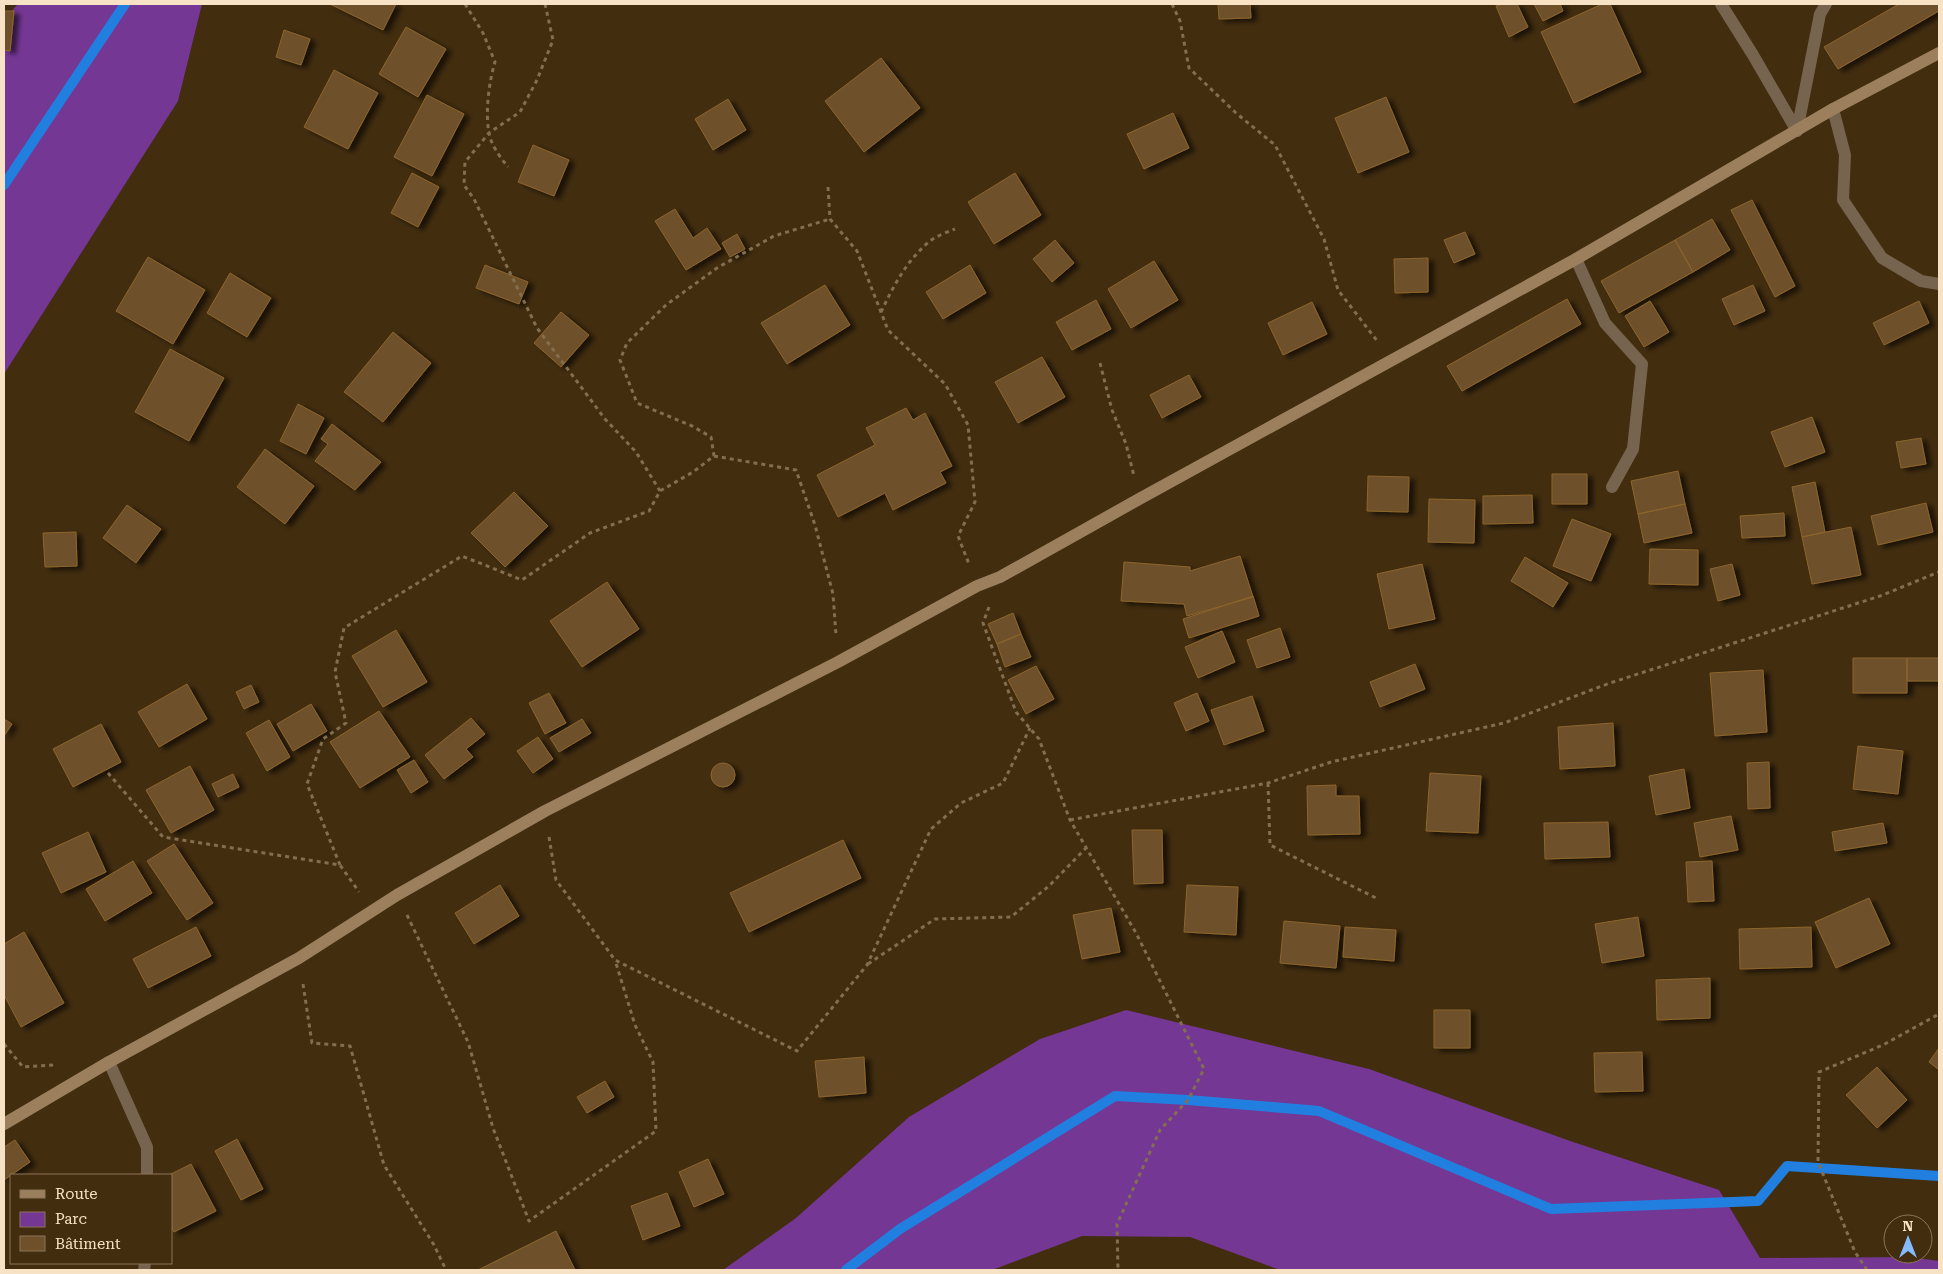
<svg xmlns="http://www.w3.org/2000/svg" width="1943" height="1274" viewBox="0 0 1943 1274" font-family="'Roboto Serif',serif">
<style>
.green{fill:#753794}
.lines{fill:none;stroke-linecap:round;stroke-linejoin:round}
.stream{stroke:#2180df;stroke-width:10}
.building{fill:#6e512a;stroke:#8d652d;filter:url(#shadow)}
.path{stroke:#836e50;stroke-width:3;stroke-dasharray:4 4;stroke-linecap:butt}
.lane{stroke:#76644e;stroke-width:12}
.street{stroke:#76644e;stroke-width:12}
.secondary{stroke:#9c805d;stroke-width:12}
</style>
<defs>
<filter id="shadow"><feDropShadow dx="5.5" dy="3" stdDeviation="2.5" flood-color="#0009"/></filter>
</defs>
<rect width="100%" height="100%" fill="#422d0f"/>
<path class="green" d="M18,4H202L178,101L4,374V19Z
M1126,1010L1369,1069L1573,1142L1719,1190L1760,1258L1909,1257L1939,1261V1270H1280L1190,1237L1082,1236L992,1270H723L796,1218L909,1117L1040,1039Z"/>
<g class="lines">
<path class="stream" d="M4,185L125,4
M846,1270L900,1229L1115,1096L1188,1100L1319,1111L1551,1209L1758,1201L1787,1166L1939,1176"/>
</g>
<path class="building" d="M330,4H396L383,30Z
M1218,4H1250L1251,18L1219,19Z
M1503,4H1517L1528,27L1509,37L1496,6Z
M1534,4H1560L1563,11L1543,21Z
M1602,4H1610L1641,72L1574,103L1541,32Z
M1899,4H1939V11L1838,69L1824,47Z
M4,11H14L10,51L4,50Z
M406,27L446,49L418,97L379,74Z
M284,30L310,39L301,65L276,57Z
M881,58L920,108L864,152L825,101Z
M334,70L378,93L348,149L304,127Z
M427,95L464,114L432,176L394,157Z
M1386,97L1409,152L1358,173L1335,118Z
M728,99L746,130L713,150L695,119Z
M1173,113L1189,148L1144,169L1127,134Z
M533,145L569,160L554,196L518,182Z
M412,173L439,187L418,227L391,213Z
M1015,173L1041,215L994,244L968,202Z
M1752,200L1795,286L1775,297L1731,210Z
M675,209L693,238L707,228L721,249L686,270L655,221Z
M1712,219L1730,250L1693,272L1675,240Z
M1465,232L1475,254L1454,263L1444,240Z
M737,234L745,249L730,257L722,243Z
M1055,240L1074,263L1052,282L1033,259Z
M1675,240L1693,272L1619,313L1601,281Z
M148,257L205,290L173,344L116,311Z
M1428,258V292L1395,293L1394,259Z
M1154,261L1178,300L1131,328L1108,289Z
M485,265L528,282L519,304L476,288Z
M970,265L986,293L943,319L926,292Z
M230,273L271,298L247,337L207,313Z
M825,285L850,325L787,364L761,323Z
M1753,285L1765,311L1734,325L1722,299Z
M1567,299L1581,324L1462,391L1447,366Z
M1096,300L1111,329L1072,350L1056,322Z
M1650,301L1669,332L1644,347L1625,316Z
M1919,301L1929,323L1884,345L1873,323Z
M1312,302L1327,334L1283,355L1268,323Z
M561,312L589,335L561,367L534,343Z
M393,332L431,363L383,422L344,392Z
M170,349L224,378L189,441L135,412Z
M1042,357L1065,397L1018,423L995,382Z
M1189,375L1201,397L1162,418L1150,395Z
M298,404L324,418L306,454L280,441Z
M906,408L913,420L925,413L952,466L940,472L946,483L893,510L885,493L838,517L817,475L875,445L866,428Z
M1812,417L1825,452L1785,467L1771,432Z
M332,424L381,462L355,490L315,461L328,444L321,439Z
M1921,438L1926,464L1901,468L1896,442Z
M265,449L314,486L285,524L237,487Z
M1678,471L1685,504L1638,514L1631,481Z
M1552,474H1587V504H1552Z
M1368,476L1409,477L1408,512L1367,511Z
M1815,482L1825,532L1802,537L1792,487Z
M514,492L548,526L505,567L471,533Z
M1532,495L1533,523L1483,524V496Z
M1429,499L1475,500L1474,543L1428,542Z
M1926,503L1933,532L1878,545L1871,516Z
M1685,504L1692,533L1644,543L1638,514Z
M127,505L161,529L136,563L103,538Z
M1784,513L1785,536L1742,538L1740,516Z
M1572,519L1611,534L1591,581L1553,566Z
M1851,527L1861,575L1812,584L1802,537Z
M76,532L77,566L45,567L43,533Z
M1650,549L1698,550V585L1649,584Z
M1240,556L1253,597L1187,616L1184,604L1121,601L1124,562L1190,567V571Z
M1525,557L1568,583L1553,607L1511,581Z
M1422,564L1435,619L1389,629L1377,574Z
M1732,564L1740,595L1718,601L1710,569Z
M607,582L639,629L582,667L550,621Z
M1253,596L1259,616L1189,638L1183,619Z
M1013,613L1021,634L997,644L988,624Z
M1280,628L1290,657L1257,668L1247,640Z
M396,630L427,682L383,707L352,656Z
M1222,631L1235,662L1198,678L1185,647Z
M1021,634L1031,657L1005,667L997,644Z
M1853,658H1907V693H1853Z
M1907,658H1939V681H1907Z
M1415,664L1425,689L1380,707L1370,682Z
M1036,666L1054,699L1026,714L1008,680Z
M1763,670L1767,732L1715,736L1710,673Z
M187,684L207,719L159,747L138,712Z
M251,685L259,702L244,709L236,692Z
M549,693L566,723L545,734L529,703Z
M1197,693L1209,721L1186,731L1174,703Z
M1252,696L1264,731L1224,745L1211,710Z
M311,704L327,731L293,751L277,724Z
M379,711L410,757L360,788L330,742Z
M471,718L485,734L466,749L473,757L444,779L425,755Z
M4,719L12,724L4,736Z
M582,719L591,733L559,752L550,738Z
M269,720L290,757L267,771L246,733Z
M1613,723L1615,766L1560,769L1558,727Z
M101,724L121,762L73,787L53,749Z
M538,737L553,759L533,773L517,751Z
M1858,746L1903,751L1898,794L1853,789Z
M414,760L428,782L411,793L397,770Z
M1769,762L1770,808L1748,809L1747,763Z
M711 775a12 12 0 1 1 24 0a12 12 0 1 1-24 0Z
M190,766L214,810L171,833L146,790Z
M1684,769L1690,808L1656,815L1649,776Z
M1430,773L1481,776L1478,833L1426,831Z
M233,774L239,787L218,797L212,784Z
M1336,785V796H1359L1360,834L1308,835L1307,786Z
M1731,816L1738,850L1700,857L1694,823Z
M1608,822L1610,857L1545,859L1544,823Z
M1883,823L1887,843L1835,851L1832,832Z
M1132,830H1162L1163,883L1134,884Z
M88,832L106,872L61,893L42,853Z
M843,840L861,878L749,932L730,893Z
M174,844L213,903L187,920L147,861Z
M133,861L152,893L105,921L86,889Z
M1712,861L1714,901L1688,902L1686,862Z
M500,885L519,916L474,944L455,913Z
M1187,885L1238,887L1236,935L1184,932Z
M1869,898L1890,944L1836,968L1815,922Z
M1111,908L1120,952L1082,959L1073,915Z
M1638,917L1644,956L1602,963L1595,924Z
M1284,921L1340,926L1336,968L1280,963Z
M196,927L211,956L148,988L133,959Z
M1345,927L1396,930L1394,961L1343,957Z
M1811,927L1812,967L1740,969L1739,929Z
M24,932L64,1003L21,1027L4,995V944Z
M1710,978V1018L1657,1020L1656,980Z
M1434,1010H1470V1048H1434Z
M1939,1048V1070L1929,1062Z
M1642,1052L1643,1091L1595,1092L1594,1053Z
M864,1057L866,1093L819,1097L815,1061Z
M1877,1067L1907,1100L1877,1128L1846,1095Z
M605,1081L614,1097L587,1113L577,1097Z
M237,1139L263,1189L241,1200L215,1151Z
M15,1140L30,1162L4,1180V1147Z
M708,1159L724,1194L694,1207L679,1172Z
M191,1164L216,1211L174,1232L171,1226V1175H169Z
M667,1193L680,1226L643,1240L631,1206Z
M556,1231L575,1270H478Z"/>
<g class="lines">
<path class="path" d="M465,4L483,33L495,62C489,82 485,112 489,133C491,145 500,157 508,167
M545,4L553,40L537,80L520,112L489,133L465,162L464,185L474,199L537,328L605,419L636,452L660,491
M1172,4L1180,21L1189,68L1236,113L1275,145L1324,239L1338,290L1378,342
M828,187L830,219L857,251L888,330L945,384L968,425L975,502L958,536L969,564
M881,312C894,285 907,260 930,241C937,236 947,232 955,229
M1100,363L1112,410L1126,444L1134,476
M714,456L796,470L815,525L833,594L836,635
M989,607L983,623L1016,712L1039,739L1070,820L1136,933L1204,1069L1188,1100L1160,1130L1117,1224L1118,1270
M108,773L163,837L340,865L359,892
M1268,783L1270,845L1376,898
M1070,820L1268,783L1331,762L1504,723L1610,683L1880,596L1939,572
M549,837L556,880L615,960L797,1051L867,965L931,829L961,803L1003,783L1030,728
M340,865L307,784L323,739L346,723L335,672L344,628L462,556L522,580L590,533L649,511L660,491L693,472L714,456L711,437L692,426L637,403L620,360L627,343L666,305L717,268L774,236L830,219
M407,915L468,1042L493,1128L529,1221L656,1131L653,1062L635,1025L615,960
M868,964L935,919L1011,917L1049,886L1086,848
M303,984L312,1043L350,1046L384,1165L434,1245L446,1270
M4,1044L23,1067L55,1065
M1867,1270L1855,1252L1818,1162L1819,1072L1883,1045L1939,1014"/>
<path class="lane" d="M1833,109L1845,155L1843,200L1882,258L1921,281L1939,284
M1797,131L1820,14L1826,4
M1576,259L1605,323L1642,364L1633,449L1612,487"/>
<path class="street" d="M1721,4L1753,55L1797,131
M109,1062L147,1147V1175
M144,1270L145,1263"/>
<path class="secondary" d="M4,1124L109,1062L299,958L397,895L545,811L838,662L977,586L1000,577L1141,498L1576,259L1833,109L1939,53"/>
</g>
<rect width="1943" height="1274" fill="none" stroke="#f8e2c6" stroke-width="10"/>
<rect x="10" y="1174" width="162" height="90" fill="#422d0f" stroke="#8b7558"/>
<rect x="20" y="1190" width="25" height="8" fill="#9c805d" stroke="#8b7558"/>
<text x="55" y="1199" font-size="15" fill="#f8e2c6">Route</text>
<rect x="20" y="1212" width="25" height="15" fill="#753794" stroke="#8b7558"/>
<text x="55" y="1224" font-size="15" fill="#f8e2c6">Parc</text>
<rect x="20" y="1236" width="25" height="15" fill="#6e512a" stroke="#8b7558"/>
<text x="55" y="1249" font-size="15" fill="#f8e2c6">Bâtiment</text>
<g transform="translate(1908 1239)"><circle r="24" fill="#422d0f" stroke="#8b7558"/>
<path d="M0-4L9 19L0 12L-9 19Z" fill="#85bbfb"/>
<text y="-8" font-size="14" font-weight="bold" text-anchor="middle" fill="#f8e2c6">N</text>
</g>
</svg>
